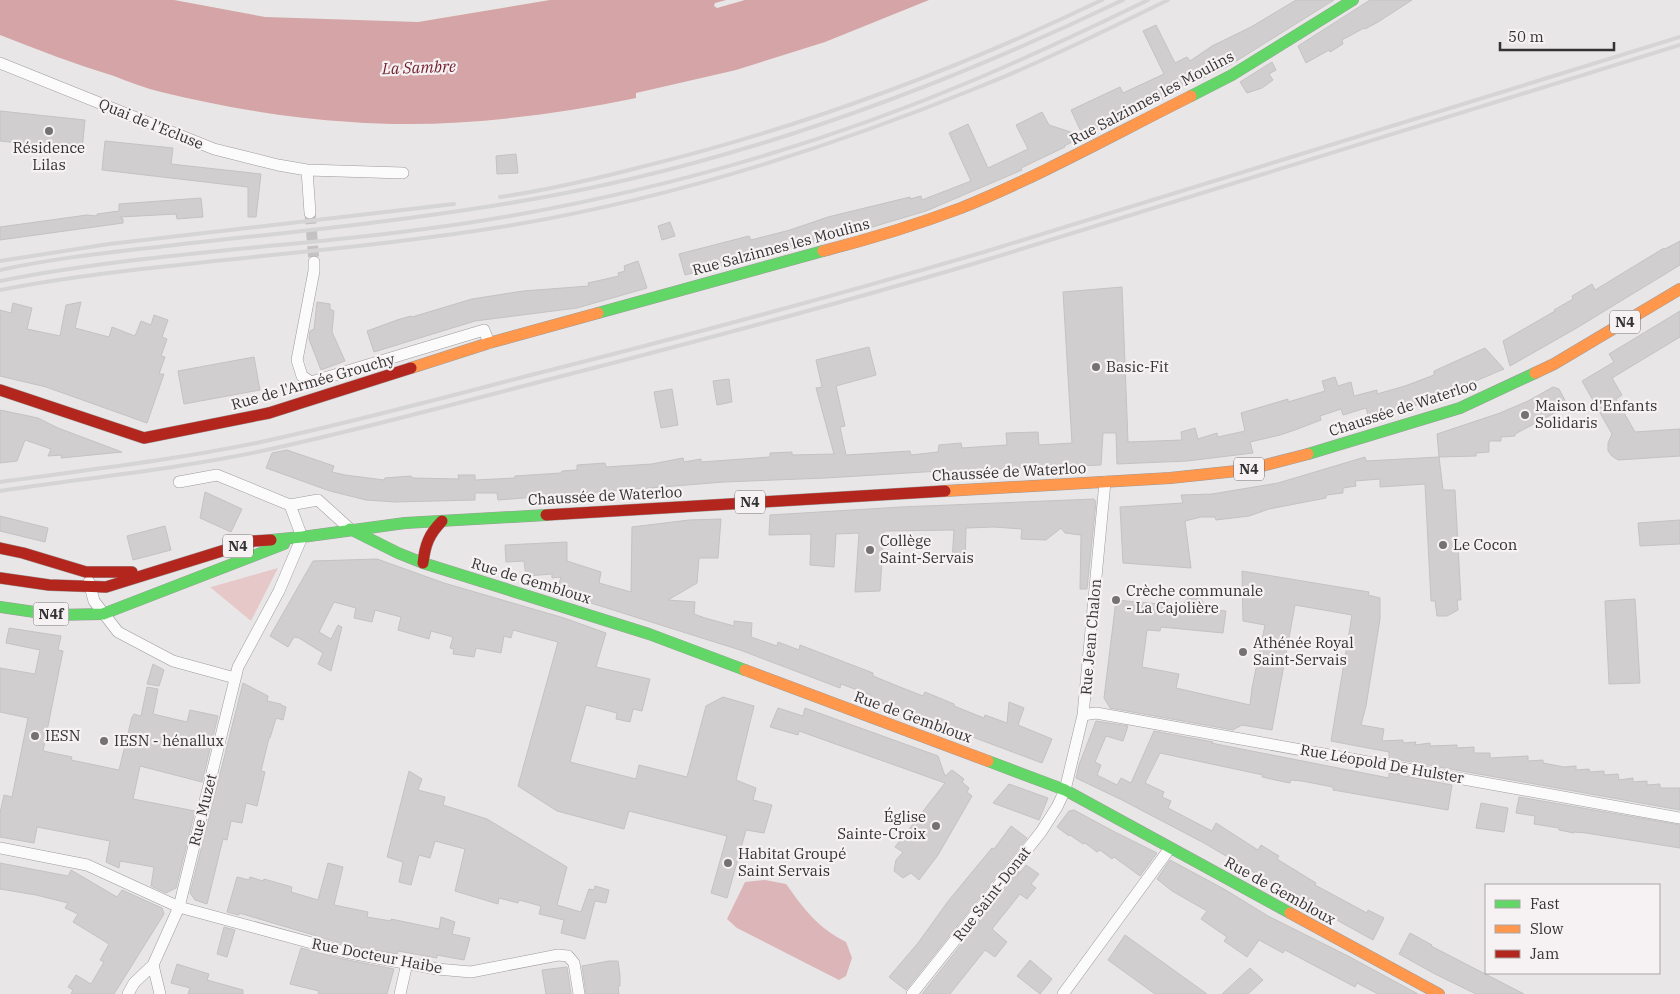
<svg xmlns="http://www.w3.org/2000/svg" width="1680" height="994" viewBox="0 0 1680 994" font-family="'IBM Plex Serif',serif">
<style>
.green{fill:#e7c8c9}
.forest{fill:#dcb5b8}
.water{fill:#d4a4a7}
.building{fill:#d0cece;stroke:#c4c2c2}
.lines{fill:none;stroke-linecap:round;stroke-linejoin:round}
.street-tunnel{stroke:#c4c2c2;stroke-width:11;stroke-dasharray:11 5.5;stroke-linecap:butt}
.street-casing{stroke:#9d9b9b;stroke-width:12}
.fast-casing{stroke:#9d9b9b;stroke-width:12}
.slow-casing{stroke:#9d9b9b;stroke-width:12}
.jam-casing{stroke:#9d9b9b;stroke-width:12}
.street{stroke:#fcfbfb;stroke-width:11}
.fast{stroke:#63d668;stroke-width:11}
.slow{stroke:#ff974d;stroke-width:11}
.jam{stroke:#b3261e;stroke-width:11}
.rail{stroke:#d6d5d5;stroke-width:4}
.poi-dot{fill:#737171;stroke:#f6f2f3;stroke-width:2}
.labels{text-anchor:middle;stroke-width:4.5;stroke-linejoin:round;paint-order:stroke}
.shield{fill:#f6f2f3;stroke:#6e6c6c;stroke-width:1}
.shield-label{font-size:14px;font-weight:bold;fill:#343232}
.street-label{font-size:15px;fill:#343232;stroke:#f6f2f3}
.poi-label{font-size:15px;fill:#343232;stroke:#f6f2f3;text-anchor:start}
.water-label{font-size:16px;font-style:italic;fill:#711f2c;stroke:#f6f2f3}
</style>
<rect width="100%" height="100%" fill="#e8e6e6"/>
<path class="green" d="M278,568L251,621L210,587H211Z"/>
<path class="forest" d="M765,880L786,884C804,909 818,928 846,942L852,958L846,976L839,980L737,928L727,919L745,882Z"/>
<path class="water" d="M0,0H174L265,17L418,22L550,0H726L715,3L714,6L717,8L745,0H929L825,42L736,70L636,93V98C543,117 446,129 351,122C287,118 223,107 161,92C145,88 129,82 114,76C75,64 38,50 0,35Z"/>
<path class="building" d="M1296,0H1334L1230,65L1199,80V77L1167,95L1168,96L1064,146L1065,147L1021,168L1022,170L926,211L852,233L754,259L753,258L685,275L679,254L749,236L751,240L790,230L828,217L910,197V199L921,196L922,200L971,181L949,133L968,124L988,168L1028,149L1016,125L1042,112L1049,125L1083,136L1071,110L1120,87L1123,93L1164,74L1143,31L1156,25L1175,63L1187,57L1190,61L1212,46L1251,27Z
M1370,0H1412L1378,22L1365,29L1364,28L1342,40L1343,44L1330,52L1329,50L1306,63L1298,46Z
M1272,62L1276,70L1269,74L1273,80L1262,88L1247,93L1240,82Z
M0,111L85,120L82,150L0,141Z
M105,141L173,148L171,164L261,174L256,217H248V187L102,170Z
M516,154L518,173L497,174L496,156Z
M201,198L203,217L177,219L176,214L120,217L123,219V223L0,240V227L87,215L97,216V214L119,211V204Z
M670,222L675,236L662,240L658,226Z
M1680,241V265L1575,329L1510,366L1503,341L1555,311L1554,310L1573,299L1572,296L1592,284L1595,290L1664,248L1665,249Z
M638,261L647,288L577,308L475,321L374,352L367,331L397,320L411,316L412,317L472,299L523,291L589,286L588,283L619,276L618,273L625,271L624,266Z
M1122,287L1128,442L1182,440L1181,432L1195,428L1198,439L1217,433L1218,437L1245,431L1241,413L1288,399V402L1325,391L1322,381L1335,377L1338,386L1351,382L1354,396L1377,390V394L1405,386L1434,375V371L1485,348L1504,369L1426,402L1382,415L1369,419L1366,408L1343,415L1341,409L1320,416L1321,420L1295,430L1280,435L1250,442L1253,453L1187,461L1117,464L1116,433H1103L1101,465L940,471L826,478L724,482L498,500L497,493H475V500L396,502L366,500L330,491L266,468L272,453L287,450L334,466L332,472L345,475L384,480L385,478L411,476L412,478L459,479L458,475H475V480L515,478V476L561,473L562,471L577,470V465L605,463L606,467L652,464L683,458L684,462L701,459V462L770,457V453L792,452V455L834,454L816,388L822,387L816,360L869,347L876,375L836,386L845,426L840,427L846,455L910,451L911,455L938,452L939,445L961,443L962,448L1007,445L1006,433L1038,432L1039,445L1072,443L1063,292Z
M81,302L75,328L109,337L112,327L135,336L141,321L151,325L154,315L168,320L162,337L167,339L161,356L165,357L159,374H164L147,423L46,387L0,376V310L11,313L13,303L32,308L27,329L60,336L66,305Z
M317,302L330,304V309L334,311L332,332L345,361L321,370L309,339L310,331L314,329Z
M1680,311V337L1612,378L1622,395L1616,399L1635,432L1680,429V456L1618,460L1612,456L1608,451V443L1612,434L1582,381L1614,362L1609,354Z
M254,357L260,390L184,404L178,371Z
M729,379L732,402L717,405L713,381Z
M1553,387L1559,389L1568,406L1515,434V436L1501,437V441H1489V452L1476,453V456L1439,457L1437,434L1500,413L1528,401Z
M672,389L678,425L661,428L654,392Z
M0,410L38,418L58,428L122,452L61,458L62,455L48,456L51,449L25,440L17,461L0,463Z
M1365,457L1366,461L1439,457L1443,490H1455L1461,600H1457L1458,610L1447,616H1437L1435,601H1431L1425,484L1380,487V479L1355,481L1356,486L1343,488V493L1326,495V498L1269,509L1249,516L1216,520L1215,517H1201L1185,521L1191,568L1123,563L1120,507L1183,503L1181,495L1212,494L1278,483Z
M205,492L242,509L231,532L200,518Z
M1094,499L1096,502L1087,589H1080L1081,535L1065,533L1061,528L1046,540L1021,539L1022,529L994,527L966,528L965,563L952,561L954,530L884,531L880,591L855,592L859,533L836,534L834,567L810,565L811,534L769,535L770,515L901,507Z
M0,516L48,528L45,542L0,531Z
M721,519L718,558H699L697,583L668,600L695,602L694,614L705,618L734,626V621L752,623L751,637L777,646L778,642L799,650L800,645L873,673V676L900,687L923,696L925,692L954,704V706L984,718L985,715L1007,723L1009,702L1024,708L1018,725L1052,739L1042,763L871,699V695L841,684L840,688L740,650L556,592L561,577L552,578V574L526,576L524,561L506,562L505,545L567,542V561L601,572L599,583L631,592L632,527L689,520Z
M1680,520V544L1640,546L1638,523Z
M165,526L171,550L133,560L127,536Z
M377,559L444,583L564,618L606,633L596,667L650,679L642,711L633,709L630,722L616,719L617,713L586,705L570,762L636,779L639,765L687,777L706,706L723,697L754,706L736,780L756,788L753,800L772,805L764,833L746,830L727,898L711,893L727,836L629,811L624,829L557,811L518,786L558,642L513,630L511,638L504,636L501,653L476,648L474,657L453,654L454,649L450,648L453,637L431,631L429,639L398,630L401,617L375,610L372,622L354,618L356,608L334,602L319,632L331,639L338,625L342,627L331,671L318,664L323,653L299,638L294,637L288,647L270,636L313,561Z
M1242,571L1369,592L1368,595L1380,598V619L1366,706L1361,725L1384,729L1382,741L1403,740V743L1416,742L1415,745L1430,743V746L1457,745V748L1474,747V753H1490V758L1528,756V761L1543,760V763L1564,767L1576,766V770L1589,769L1590,772L1604,771V775L1618,774L1619,780L1633,778V782L1647,781V785L1660,784V788H1680V810L1389,758V752L1331,741L1352,615L1295,605L1272,730L1242,725L1233,730L1110,708L1104,698L1116,600L1181,606L1189,597L1194,596L1201,599L1207,609L1226,611L1223,633L1161,627L1160,631L1147,630L1142,667L1179,674L1176,688L1250,705L1252,688L1265,625L1243,621Z
M1635,599L1640,683L1609,684L1605,601Z
M9,628L61,636L58,650L63,651L43,751L72,757L71,760L119,770L132,717L134,714L141,716L147,687L158,689L153,714L187,722L190,710L218,716L202,782L140,766L133,799L195,811L176,888L166,893L151,886L154,867L120,861L119,868L106,862L110,841L37,827L34,843L0,837V813L4,795L12,797L28,718L0,712V668L35,674L40,650L6,643Z
M153,664L164,670L159,686L147,684Z
M243,683L268,696L267,701L281,704V705L286,707L283,720L276,718L270,738H269L261,771L265,772L257,806L246,803L242,823L231,821L227,840L223,839L207,904L195,900L190,893Z
M778,708L803,716L805,708L938,756L945,776L952,770L964,779L962,782L969,788L967,792L972,796L938,855L919,880L911,873L903,878L894,871L896,860L903,852L895,847L945,783L799,731L798,735L770,727Z
M1096,721L1128,726L1123,741L1106,736L1095,762L1101,765L1097,775L1117,785L1121,778L1131,783L1154,731L1213,742L1211,743L1389,778V773L1452,785L1448,810L1339,791L1333,790V787L1302,781L1291,780L1290,783L1275,780L1262,777L1263,775L1160,753L1145,783L1164,792L1162,797L1171,801L1168,808L1212,831L1216,823L1258,850L1261,845L1279,856L1277,859L1316,883L1315,885L1367,913L1368,910L1384,918L1373,940L1304,902L1204,843L1122,800L1076,778L1079,765Z
M409,771L422,779L418,790L445,797L443,805L487,819L567,867L557,905L581,912L589,889L594,890L595,886L609,890L606,903L595,901L585,939L561,933L564,920L539,914L541,906L519,900L518,903L499,898L498,904L455,891L465,849L435,841L430,858L419,855L411,885L399,882L403,862L387,857Z
M1009,784L1048,798L1039,820L993,803Z
M1519,797L1680,825V848L1586,833L1574,832V833L1559,830V828L1534,824L1535,816L1516,813Z
M1481,803L1508,808L1504,832L1476,828Z
M1074,810L1113,831L1157,853L1140,876L1114,857L1112,859L1100,850L1097,852L1085,843L1083,844L1070,835L1069,836L1057,827L1069,811Z
M1011,826L1027,838L906,990L889,977L918,943L949,900L992,848L994,849Z
M1170,860L1224,889L1268,916L1348,956L1418,994H1378L1357,983L1355,987L1285,950L1283,953L1259,940L1247,957L1224,941L1227,937L1201,919L1207,911L1172,891L1157,879Z
M0,863L68,876L71,870L117,897L122,890L162,908L164,914L114,994H71L73,990L68,987L76,975L91,984L104,962L100,960L109,944L73,922L78,914L65,908L68,903L36,895L0,889Z
M328,863L343,867L334,905L368,912L367,917L391,921V919L439,929L441,917L455,922L452,934L470,938L464,960L437,955V958L398,951L397,954L347,945L239,913V915L227,912L237,877L249,880L250,877L263,881L264,879L292,887L291,892L318,900Z
M1026,865L1039,874L1031,884L1036,888L1027,899L1020,894L992,929L1007,942L995,957L985,950L950,994H922L1019,871L1017,876Z
M224,927L235,930L227,957L217,954Z
M1410,933L1432,945L1431,946L1524,994H1476L1435,974L1399,954Z
M1125,935L1207,994H1155L1108,960Z
M301,948L343,959L394,969L387,994H318L319,991L290,984Z
M1030,960L1052,979L1040,994L1017,976Z
M609,961H618L620,975V986H618L619,994H586L582,966Z
M177,964L209,974L207,980L243,990V994H188L190,988L171,983Z
M567,967L571,994H546L542,970Z
M1250,968L1263,980L1248,994H1222Z"/>
<g class="lines">
<path class="street-tunnel" d="M310,213L314,262"/>
<defs>
<path id="street" d="M0,63L214,149L278,165L307,170L403,173
M307,170L310,213
M314,262V271L297,360L302,376L311,382L484,330L489,343
M179,482L217,475L290,505L318,500L350,529
M89,582L94,601L118,632L173,661L235,678
M1083,715L1096,713L1680,818
M0,848L87,865L179,907L345,952L437,969L471,972L558,955L568,956L574,963L579,994
M153,965L160,994
M128,994L134,983L153,965L179,907L238,667L279,591L302,537L290,505
M400,994L407,963
M912,994L1041,832L1057,807L1065,790L1083,715L1105,482
M1063,994L1170,848"/>
<path id="fast" d="M1191,96L1232,75L1353,0
M598,313L823,251
M1308,454L1460,408L1535,373
M350,529L398,553L423,563L649,634L745,670
M271,540L302,537L405,523L546,515
M0,607L55,615L103,614L284,544
M988,761L1065,790L1290,913"/>
<path id="slow" d="M823,251C870,239 916,225 961,208C1040,176 1115,134 1191,96
M411,368L489,343L598,313
M1535,373L1554,364L1680,289
M945,491L1170,478L1246,470L1308,454
M745,670L988,761
M1290,913L1439,994"/>
<path id="jam" d="M0,390L144,438L269,413L411,368
M546,515L945,491
M0,548L23,553L86,572H132
M423,563C425,545 429,534 442,521
M0,578L49,585L106,587L254,541L271,540"/>
</defs>
<use href="#street" class="street-casing"/>
<use href="#fast" class="fast-casing"/>
<use href="#slow" class="slow-casing"/>
<use href="#jam" class="jam-casing"/>
<use href="#street" class="street"/>
<use href="#fast" class="fast"/>
<use href="#slow" class="slow"/>
<use href="#jam" class="jam"/>
<path class="rail" d="M500,197C548,190 595,179 641,167C800,128 954,71 1102,0
M0,261L109,244L454,204
M0,270C63,256 127,251 191,243C295,232 400,221 504,204C719,170 927,94 1123,0
M0,281C168,248 341,246 510,216C669,188 825,143 974,80C1033,55 1091,28 1148,0
M0,290C56,279 112,272 169,266C284,253 399,244 513,225C671,198 826,149 974,89C1040,63 1104,31 1168,0
M0,482C87,470 175,460 261,442C349,423 436,400 523,377C678,338 831,297 984,252L1680,37
M0,491C87,478 176,469 262,451C355,431 447,406 539,382C688,344 838,304 986,260L1680,45"/>
</g>
<g class="poi-dot">
<circle cx="49" cy="131" r="5"/>
<circle cx="1096" cy="367" r="5"/>
<circle cx="1525" cy="415" r="5"/>
<circle cx="1443" cy="545" r="5"/>
<circle cx="870" cy="550" r="5"/>
<circle cx="1116" cy="600" r="5"/>
<circle cx="1243" cy="652" r="5"/>
<circle cx="35" cy="736" r="5"/>
<circle cx="104" cy="741" r="5"/>
<circle cx="936" cy="826" r="5"/>
<circle cx="728" cy="863" r="5"/>
</g>
<g class="labels">
<g class="shield">
<rect x="1610" y="310.5" width="30" height="23" rx="4"/>
<rect x="1234" y="457.5" width="30" height="23" rx="4"/>
<rect x="735" y="490.5" width="30" height="23" rx="4"/>
<rect x="223" y="534.5" width="30" height="23" rx="4"/>
<rect x="33.5" y="602.5" width="35" height="23" rx="4"/>
</g>
<g class="shield-label">
<text x="1625" y="327">N4</text>
<text x="1249" y="474">N4</text>
<text x="750" y="507">N4</text>
<text x="238" y="551">N4</text>
<text x="51" y="619">N4f</text>
</g>
<g class="street-label">
<text transform="translate(1152 98) rotate(-28)" y="5">Rue Salzinnes les Moulins</text>
<text transform="translate(151 124) rotate(22)" y="5">Quai de l'Ecluse</text>
<text transform="translate(781 247) rotate(-15)" y="5">Rue Salzinnes les Moulins</text>
<text transform="translate(313 382) rotate(-16)" y="5">Rue de l'Armée Grouchy</text>
<text transform="translate(1403 408) rotate(-18)" y="5">Chaussée de Waterloo</text>
<text transform="translate(1009 472) rotate(-3)" y="5">Chaussée de Waterloo</text>
<text transform="translate(605 496) rotate(-3)" y="5">Chaussée de Waterloo</text>
<text transform="translate(531 581) rotate(17)" y="5">Rue de Gembloux</text>
<text transform="translate(1091 637) rotate(-85)" y="5">Rue Jean Chalon</text>
<text transform="translate(913 717) rotate(20)" y="5">Rue de Gembloux</text>
<text transform="translate(1382 764) rotate(10)" y="5">Rue Léopold De Hulster</text>
<text transform="translate(203 810) rotate(-76)" y="5">Rue Muzet</text>
<text transform="translate(1280 891) rotate(29)" y="5">Rue de Gembloux</text>
<text transform="translate(992 894) rotate(-52)" y="5">Rue Saint-Donat</text>
<text transform="translate(377 956) rotate(11)" y="5">Rue Docteur Haibe</text>
</g>
<g class="poi-label">
<text x="49" y="153" text-anchor="middle">Résidence<tspan x="49" dy="17">Lilas</tspan></text>
<text x="1106" y="372">Basic-Fit</text>
<text x="1535" y="411">Maison d'Enfants<tspan x="1535" dy="17">Solidaris</tspan></text>
<text x="880" y="546">Collège<tspan x="880" dy="17">Saint-Servais</tspan></text>
<text x="1453" y="550">Le Cocon</text>
<text x="1126" y="596">Crèche communale<tspan x="1126" dy="17">- La Cajolière</tspan></text>
<text x="1253" y="648">Athénée Royal<tspan x="1253" dy="17">Saint-Servais</tspan></text>
<text x="45" y="741">IESN</text>
<text x="114" y="746">IESN - hénallux</text>
<text x="926" y="822" text-anchor="end">Église<tspan x="926" dy="17">Sainte-Croix</tspan></text>
<text x="738" y="859">Habitat Groupé<tspan x="738" dy="17">Saint Servais</tspan></text>
</g>
<g class="water-label">
<text transform="translate(419 67) rotate(-2)" y="6">La Sambre</text>
</g>
</g>
<rect x="1485" y="884" width="175" height="90" fill="#f6f2f3" stroke="#a8a5a6"/>
<rect x="1495" y="900" width="25" height="8" fill="#63d668" stroke="#a8a5a6"/>
<text x="1530" y="909" font-size="15" fill="#343232">Fast</text>
<rect x="1495" y="925" width="25" height="8" fill="#ff974d" stroke="#a8a5a6"/>
<text x="1530" y="934" font-size="15" fill="#343232">Slow</text>
<rect x="1495" y="950" width="25" height="8" fill="#b3261e" stroke="#a8a5a6"/>
<text x="1530" y="959" font-size="15" fill="#343232">Jam</text>
<path d="M1500 42v8h114v-8" fill="none" stroke="#343232" stroke-width="2.5"/>
<text x="1508" y="42" font-size="15" fill="#343232" stroke="#f6f2f3" stroke-width="4" paint-order="stroke">50 m</text>
</svg>
